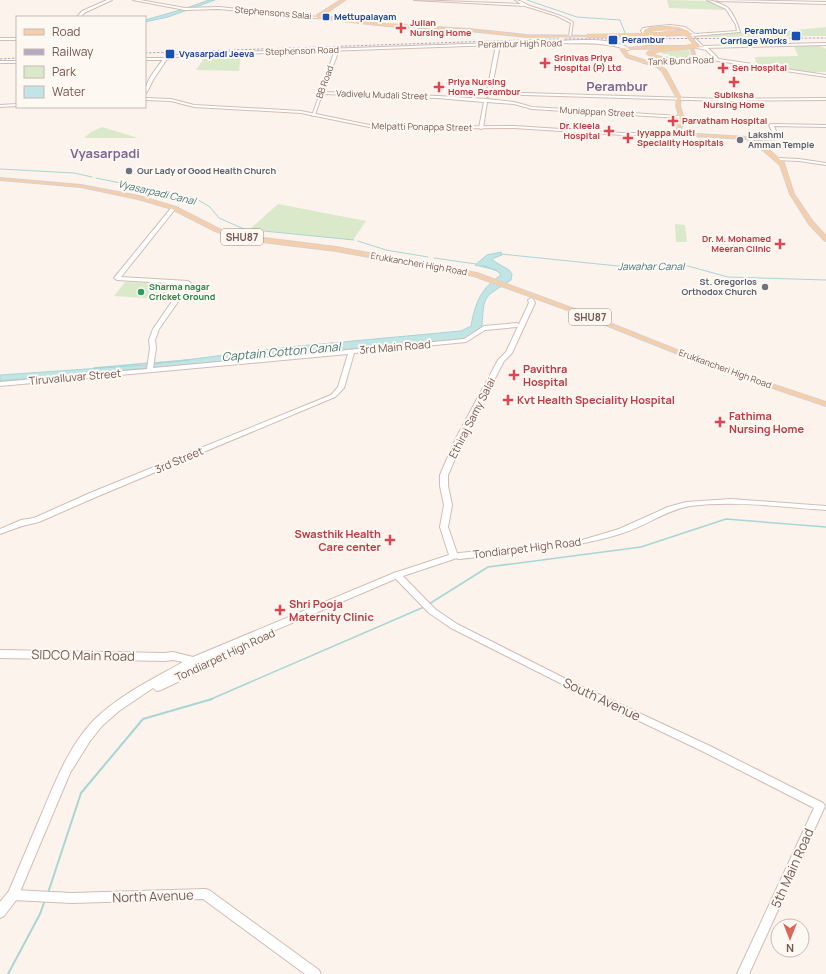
<svg xmlns="http://www.w3.org/2000/svg" width="826" height="974" viewBox="0 0 826 974" font-family="Manrope,sans-serif">
<style>
.green{fill:#dbe9cb}
.water{fill:#c1e4e5;stroke:#a8d5d6}
.lines{fill:none;stroke-linecap:round;stroke-linejoin:round}
.stream-far2{stroke:#a8d5d6;stroke-width:1}
.stream-far1{stroke:#a8d5d6;stroke-width:1.5}
.stream{stroke:#a8d5d6;stroke-width:2}
.tertiary-casing{stroke:#d0bdb4;stroke-width:2}
.secondary-casing{stroke:#d3bcb2;stroke-width:2}
.primary-casing{stroke:#d9d0ce;stroke-width:2}
.tertiary{fill:#fff;fill-rule:evenodd}
.secondary{fill:#fff;fill-rule:evenodd}
.primary{fill:#f5cfaa;fill-rule:evenodd}
.rail{stroke:#b5aac6;stroke-width:1;stroke-dasharray:2.5 1.5;stroke-linecap:butt}
.primary-bridge-casing{stroke:#d9d0ce;stroke-width:4.5;stroke-linecap:butt}
.primary-bridge{stroke:#f5cfaa;stroke-width:3.5}
.transit-dot{fill:#1a4fb4;stroke:#fef8f3;stroke-width:1.5}
.health-dot{fill:#e0444e;stroke:#fef8f3;stroke-width:1.5}
.worship-dot{fill:#6b7280;stroke:#fef8f3;stroke-width:1.5}
.leisure-dot{fill:#2e9e5b;stroke:#fef8f3;stroke-width:1.5}
.labels{text-anchor:middle;stroke-width:4;stroke-linejoin:round;paint-order:stroke}
.far-street-label{font-size:9px;fill:#765850;stroke:#fef8f3}
.far-transit-label{font-size:9px;font-weight:bold;fill:#164399;stroke:#fef8f3;text-anchor:start}
.far-health-label{font-size:9px;font-weight:bold;fill:#be3a42;stroke:#fef8f3;text-anchor:start}
.far-worship-label{font-size:9px;font-weight:bold;fill:#5b616d;stroke:#fef8f3;text-anchor:start}
.far-leisure-label{font-size:9px;font-weight:bold;fill:#27864d;stroke:#fef8f3;text-anchor:start}
.far-water-label{font-size:10px;font-style:italic;fill:#447879;stroke:#fef8f3}
.shield{fill:#fef8f3;stroke:#9f8881;stroke-width:1}
.shield-label{font-size:10px;font-weight:bold;fill:#765850}
.street-label{font-size:11px;fill:#765850;stroke:#fef8f3}
.health-label{font-size:11px;font-weight:bold;fill:#be3a42;stroke:#fef8f3;text-anchor:start}
.water-label{font-size:12px;font-style:italic;fill:#447879;stroke:#fef8f3}
.far-district-label{font-size:13px;font-weight:bold;fill:#7e6891;stroke:#fef8f3}
.near-street-label{font-size:13px;fill:#765850;stroke:#fef8f3}
</style>
<rect width="100%" height="100%" fill="#fcf3ec"/>
<path class="green" d="M667,0L708,1L725,10L669,8Z
M826,27V36L694,37L692,35L785,31Z
M477,43L478,44L174,55L179,53Z
M816,45L825,48L826,50V72H816L815,73L756,64L755,57L798,56L794,46Z
M668,49H688L692,57L672,58L668,54H663L659,50Z
M241,54L239,71L196,70L206,55Z
M102,127L138,138H84L91,132Z
M278,204L366,221L353,240L250,229Z
M675,224L685,225L687,242H676Z
M125,282L170,284L161,299L114,296Z"/>
<path class="water" d="M209,0H215L168,17L145,22V20L184,9Z
M501,252L502,255L494,258L492,260L509,270L512,274L511,280C484,298 484,293 482,326L467,338L456,341L0,381V375L146,365L288,347L461,331L471,326C475,303 481,288 501,275L496,270L475,265L487,255Z"/>
<g class="lines">
<path class="stream-far2" d="M527,0L577,17L620,20L625,33
M0,169L74,173L92,177
M96,178L195,198L210,207L219,218L244,229L354,240
M358,241L386,250L428,257
M501,254L618,266H688L728,277L826,280
M434,258L476,264
M482,265L497,271L501,275"/>
<path class="stream-far1" d="M153,363L189,360
M94,368L150,363
M429,604L488,567L641,547L726,519L826,527
M209,700L424,607"/>
<path class="stream" d="M48,893L81,793L143,719L212,699
M8,974L40,914L45,900"/>
<defs>
<path id="tertiary" d="M414,0L521,4L515,0C520,0 525,4 530,6C545,11 559,14 573,22L571,36L570,37L569,36L571,23L557,16L525,6Z
M707,0C711,0 725,5 728,8C733,13 738,25 740,32L693,36L703,46L826,43V45L702,48L690,35L692,34C681,26 655,23 644,31L645,34L644,35L641,31L643,28L650,27L670,25L685,27L695,34L737,31L736,25L726,9Z
M717,0L826,2V4L718,1Z
M0,38H17V40H0Z
M498,44L500,45L491,92L723,99L826,98V100L723,101L490,94L488,97L486,96L496,45Z
M337,49L339,50L323,92L438,96L486,99L514,102L532,107L680,116L682,117L680,118L532,109L514,104L487,102L483,128L481,129L479,128L484,102L438,98L322,94L315,115L312,116L335,50Z
M164,58L167,59L153,80L147,92L145,93C145,81 157,68 164,58Z
M0,61H17V63H0Z
M771,124L826,125V127L774,126L779,139L750,140L748,139L750,138L775,137L769,125Z
M778,158L799,159L826,163V165L799,161L777,160L776,159Z
M172,207L176,208L121,277L188,281L191,283L159,329L155,340L156,348L153,368L444,341L464,339L484,326L517,323L520,325L517,327L485,330L466,342L354,353L344,388L335,397L96,497L39,522L22,526L0,534V529L21,520L34,518L90,493L331,395L338,387L348,354L0,386V382L147,369L150,348L149,340L153,329L184,284L117,280L114,278Z
M731,499L826,506V510C781,507 735,500 690,506C666,510 646,526 623,533C570,550 514,553 459,559L456,558L455,556L456,554L459,553L533,546L582,540L619,529L668,507L686,502Z
M397,572L400,573L435,609L457,624L568,680L710,746L823,803L825,806L749,974H737L814,808L704,752L562,684L451,628L429,613L394,577L393,575L394,573Z
M205,889L209,890L319,970L321,974H305L203,899L72,903L13,900L9,899L8,895L9,891L13,890L72,893Z"/>
<path id="secondary" d="M107,0H112L84,13L81,17H77L82,11Z
M133,0H140L185,8L219,7L318,17L316,18L219,9L185,10Z
M552,41C574,41 611,36 630,49L628,50C604,41 578,44 552,43L181,56L165,60H145V58H165L181,54Z
M694,45L708,48L719,59L826,75V77L711,60L651,61L644,63L642,62L651,59L714,58L706,50L693,47Z
M145,98L171,99L194,105L301,111L379,127L514,126L623,133H677L679,134L677,135H623L514,128L379,129L301,113L194,107L171,101L145,100Z
M17,104V106L0,107V105Z
M531,298L533,299L535,303L512,353L504,361L464,438L448,475V486L452,505L448,527L458,556L457,558L400,577L252,640L255,643L253,646L161,690L157,691L153,688L119,711L102,726L90,741L70,773L17,899L4,916L0,918V902L9,891C20,865 31,839 42,813C56,780 69,746 94,720C119,695 153,679 183,662L173,660L165,661L0,658V650L165,653L173,652L193,657L394,573L449,555L440,527L444,505L440,486V475L456,438L498,360L506,352L529,303L528,300Z"/>
<path id="primary" d="M341,0H345L322,16L386,24L469,29L526,35L598,36L526,37L469,31L386,26L317,18V15Z
M668,26L679,27L689,31V33L696,34L663,36L648,34L645,30L656,27ZM662,28L679,29L686,32L663,34L650,32L649,30Z
M647,46H702L704,47L693,48L696,57C682,62 660,63 647,54L656,50L657,52L652,54C664,59 681,60 693,56L690,48L629,49L627,48Z
M624,48L627,49L625,50L628,55L659,65L666,70L681,98L680,106L684,119L680,133L747,137L762,144L784,163L794,194L813,222L826,236V241L824,240L809,224L790,194L780,165L758,146L746,139L675,135L680,119L676,106L677,98L662,71L657,67L626,57L621,50Z
M0,178L81,185L139,196L176,207L219,229L239,235L336,247L477,273L577,310L717,366L826,402V406L713,368L573,312L474,276L336,251L238,239L215,231L172,209L138,199L81,187L0,180Z"/>
</defs>
<use href="#tertiary" class="tertiary-casing"/>
<use href="#secondary" class="secondary-casing"/>
<use href="#primary" class="primary-casing"/>
<use href="#tertiary" class="tertiary"/>
<use href="#secondary" class="secondary"/>
<use href="#primary" class="primary"/>
<path class="rail" d="M145,53L551,39L826,38
M0,59L17,58"/>
<defs>
<path id="primary-bridge" d="M645,32L651,29L671,28
M587,36L654,35L677,32L687,34L696,45C680,50 664,47 648,53"/>
</defs>
<use href="#primary-bridge" class="primary-bridge-casing"/>
<use href="#primary-bridge" class="primary-bridge"/>
</g>
<g class="transit-dot">
<rect x="322" y="13" width="8" height="8" rx="2"/>
<rect x="791" y="31" width="10" height="10" rx="2"/>
<rect x="608" y="35" width="10" height="10" rx="2"/>
<rect x="165" y="49" width="10" height="10" rx="2"/>
</g>
<g class="health-dot">
<path d="M399 22h4v4h4v4h-4v4h-4v-4h-4v-4h4z"/>
<path d="M543 57h4v4h4v4h-4v4h-4v-4h-4v-4h4z"/>
<path d="M721 62h4v4h4v4h-4v4h-4v-4h-4v-4h4z"/>
<path d="M732 76h4v4h4v4h-4v4h-4v-4h-4v-4h4z"/>
<path d="M437 81h4v4h4v4h-4v4h-4v-4h-4v-4h4z"/>
<path d="M671 115h4v4h4v4h-4v4h-4v-4h-4v-4h4z"/>
<path d="M607 125h4v4h4v4h-4v4h-4v-4h-4v-4h4z"/>
<path d="M626 132h4v4h4v4h-4v4h-4v-4h-4v-4h4z"/>
<path d="M778 238h4v4h4v4h-4v4h-4v-4h-4v-4h4z"/>
<path d="M512 369h4v4h4v4h-4v4h-4v-4h-4v-4h4z"/>
<path d="M506 394h4v4h4v4h-4v4h-4v-4h-4v-4h4z"/>
<path d="M718 416h4v4h4v4h-4v4h-4v-4h-4v-4h4z"/>
<path d="M388 534h4v4h4v4h-4v4h-4v-4h-4v-4h4z"/>
<path d="M278 604h4v4h4v4h-4v4h-4v-4h-4v-4h4z"/>
</g>
<g class="worship-dot">
<circle cx="740" cy="140" r="4"/>
<circle cx="129" cy="171" r="4"/>
<circle cx="765" cy="287" r="4"/>
</g>
<circle class="leisure-dot" cx="141" cy="292" r="4"/>
<g class="labels">
<g class="far-street-label">
<text transform="translate(273 13) rotate(5)" y="3">Stephensons Salai</text>
<text transform="translate(520 44) rotate(-1)" y="3">Perambur High Road</text>
<text transform="translate(302 51) rotate(-2)" y="3">Stephenson Road</text>
<text transform="translate(681 61) rotate(-2)" y="3">Tank Bund Road</text>
<text transform="translate(325 82) rotate(-70)" y="3">BB Road</text>
<text transform="translate(382 95) rotate(2)" y="3">Vadivelu Mudali Street</text>
<text transform="translate(597 112) rotate(3)" y="3">Muniappan Street</text>
<text transform="translate(422 127) rotate(1)" y="3">Melpatti Ponappa Street</text>
<text transform="translate(419 264) rotate(10)" y="3">Erukkancheri High Road</text>
<text transform="translate(725 369) rotate(20)" y="3">Erukkancheri High Road</text>
</g>
<g class="far-transit-label">
<text x="334" y="20">Mettupalayam</text>
<text x="787" y="34" text-anchor="end">Perambur<tspan x="787" dy="10">Carriage Works</tspan></text>
<text x="622" y="43">Perambur</text>
<text x="179" y="57">Vyasarpadi Jeeva</text>
</g>
<g class="far-health-label">
<text x="410" y="26">Julian<tspan x="410" dy="10">Nursing Home</tspan></text>
<text x="554" y="61">Srinivas Priya<tspan x="554" dy="10">Hospital (P) Ltd</tspan></text>
<text x="732" y="71">Sen Hospital</text>
<text x="448" y="85">Priya Nursing<tspan x="448" dy="10">Home, Perambur</tspan></text>
<text x="734" y="98" text-anchor="middle">Subiksha<tspan x="734" dy="10">Nursing Home</tspan></text>
<text x="682" y="124">Parvatham Hospital</text>
<text x="600" y="129" text-anchor="end">Dr. Kleela<tspan x="600" dy="10">Hospital</tspan></text>
<text x="637" y="136">Iyyappa Multi<tspan x="637" dy="10">Speciality Hospitals</tspan></text>
<text x="771" y="242" text-anchor="end">Dr. M. Mohamed<tspan x="771" dy="10">Meeran Clinic</tspan></text>
</g>
<g class="far-worship-label">
<text x="748" y="138">Lakshmi<tspan x="748" dy="10">Amman Temple</tspan></text>
<text x="137" y="174">Our Lady of Good Health Church</text>
<text x="757" y="285" text-anchor="end">St. Gregorios<tspan x="757" dy="10">Orthodox Church</tspan></text>
</g>
<g class="far-leisure-label">
<text x="149" y="290">Sharma nagar<tspan x="149" dy="10">Cricket Ground</tspan></text>
</g>
<g class="far-water-label">
<text transform="translate(157 192) rotate(13)" y="4">Vyasarpadi Canal</text>
<text x="651" y="270">Jawahar Canal</text>
</g>
<g class="shield">
<rect x="221" y="229" width="42" height="16" rx="3"/>
<rect x="569" y="309" width="42" height="16" rx="3"/>
</g>
<g class="shield-label">
<text x="242" y="241">SHU87</text>
<text x="590" y="321">SHU87</text>
</g>
<g class="street-label">
<text transform="translate(395 347) rotate(-5)" y="4">3rd Main Road</text>
<text transform="translate(75 377) rotate(-5)" y="4">Tiruvalluvar Street</text>
<text transform="translate(472 418) rotate(-63)" y="4">Ethiraj Samy Salai</text>
<text transform="translate(179 460) rotate(-23)" y="4">3rd Street</text>
<text transform="translate(527 548) rotate(-7)" y="4">Tondiarpet High Road</text>
<text transform="translate(225 655) rotate(-25)" y="4">Tondiarpet High Road</text>
</g>
<g class="health-label">
<text x="523" y="373">Pavithra<tspan x="523" dy="13">Hospital</tspan></text>
<text x="517" y="404">Kvt Health Speciality Hospital</text>
<text x="729" y="420">Fathima<tspan x="729" dy="13">Nursing Home</tspan></text>
<text x="381" y="538" text-anchor="end">Swasthik Health<tspan x="381" dy="13">Care center</tspan></text>
<text x="289" y="608">Shri Pooja<tspan x="289" dy="13">Maternity Clinic</tspan></text>
</g>
<g class="water-label">
<text transform="translate(281 352) rotate(-5)" y="4">Captain Cotton Canal</text>
</g>
<g class="far-district-label">
<text x="617" y="91">Perambur</text>
<text x="105" y="158">Vyasarpadi</text>
</g>
<g class="near-street-label">
<text transform="translate(83 655) rotate(1)" y="5">SIDCO Main Road</text>
<text transform="translate(602 699) rotate(25)" y="5">South Avenue</text>
<text transform="translate(792 868) rotate(-66)" y="5">5th Main Road</text>
<text transform="translate(153 896) rotate(-2)" y="5">North Avenue</text>
</g>
</g>
<rect x="16" y="16" width="130" height="92" fill="#fef8f3" stroke="#c8b8b2"/>
<rect x="24" y="29" width="20" height="6" fill="#f5cfaa" stroke="#c8b8b2"/>
<text x="52" y="36" font-size="12" fill="#765850">Road</text>
<rect x="24" y="49" width="20" height="6" fill="#b5aac6" stroke="#c8b8b2"/>
<text x="52" y="56" font-size="12" fill="#765850">Railway</text>
<rect x="24" y="66" width="20" height="12" fill="#dbe9cb" stroke="#c8b8b2"/>
<text x="52" y="76" font-size="12" fill="#765850">Park</text>
<rect x="24" y="86" width="20" height="12" fill="#c1e4e5" stroke="#c8b8b2"/>
<text x="52" y="96" font-size="12" fill="#765850">Water</text>
<g transform="translate(790 938) rotate(180)"><circle r="19" fill="#fef8f3" stroke="#c8b8b2"/>
<path d="M0-3L7 15L0 10L-7 15Z" fill="#dc665b"/>
<text y="-6" font-size="11" font-weight="bold" text-anchor="middle" fill="#765850">N</text>
</g>
</svg>
